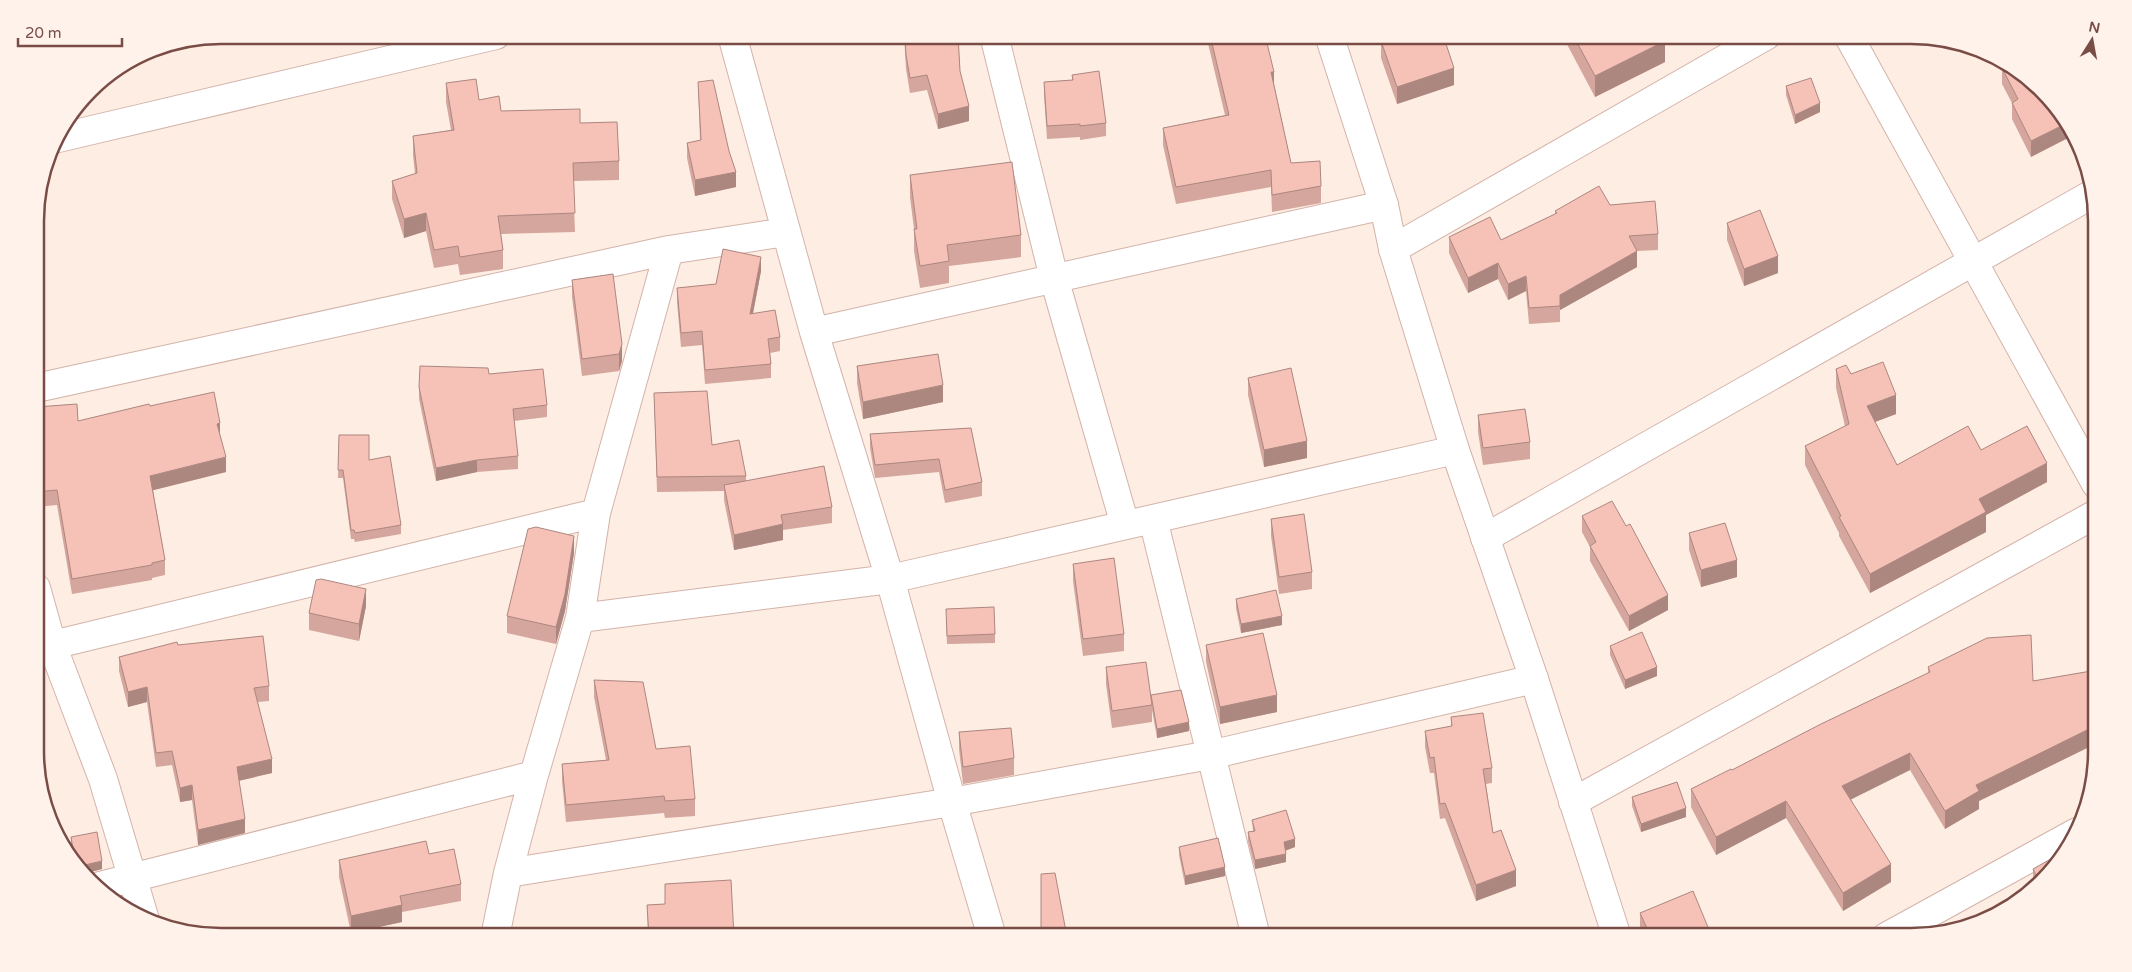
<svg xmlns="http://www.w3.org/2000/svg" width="2132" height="972" viewBox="0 0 2132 972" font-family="'Varela Round',sans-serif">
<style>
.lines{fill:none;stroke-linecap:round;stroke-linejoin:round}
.minor-casing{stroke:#d3b3aa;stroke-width:30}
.tertiary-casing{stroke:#d3b3aa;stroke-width:30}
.minor{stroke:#fff;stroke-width:28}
.tertiary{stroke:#fff;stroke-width:28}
.wall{fill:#d4a69d}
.shaded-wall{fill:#ac8780}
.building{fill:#f6c1b7;stroke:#ac8780}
.rim{fill:none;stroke:#794c46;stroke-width:2.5}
</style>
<rect width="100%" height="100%" fill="#feede2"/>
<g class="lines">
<defs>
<path id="minor" d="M732,35L814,332L890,579L952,802L992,937
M994,35L1054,278L1125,525
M1848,35L2096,484
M54,139L496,35
M1393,249L1767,35
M814,332L1384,205
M36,388L669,250L786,232
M1153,519L1256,937
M1485,538L2094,193
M36,588L52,645L103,779L145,920
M580,618L890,579L1455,450
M36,649L596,513
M1573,802L2096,514
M508,873L952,802L1210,755L1534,679
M96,887L534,775
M495,937L508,873L534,775L580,618L596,513L669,250
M1886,937L2077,832"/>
<path id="tertiary" d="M1329,35L1384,205L1393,249L1455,450L1534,679L1617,937"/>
</defs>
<use href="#minor" class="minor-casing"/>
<use href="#tertiary" class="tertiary-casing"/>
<use href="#minor" class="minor"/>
<use href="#tertiary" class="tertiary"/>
</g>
<path class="wall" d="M904,35H958L960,71L969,121L938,129L927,90L910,93L906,69Z
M1206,35H1265L1274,84L1291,163L1321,186V203L1272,212L1271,187L1176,204L1163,145V128L1225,115Z
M1521,35H1532L1524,40Z
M1562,35H1662L1665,62L1595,97Z
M1381,41L1454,85L1397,104L1381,58Z
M2002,68L2059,108L2031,157L2012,119V103L2002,84Z
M1072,75L1106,123V136L1080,140V137L1047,139L1044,95V82L1072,80Z
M698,82L736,187L695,196L687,158V143L700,140Z
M446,83L501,111L580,123L619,161V180L573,181L575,232L501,234L503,250V269L460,275L458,264L434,268L426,231L404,238L392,199V181L415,174L413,155V136L451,130L446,102Z
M1786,86L1820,112L1795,124L1786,95Z
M910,175L1021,235V257L949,266V283L920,288L914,251V229L910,197Z
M1610,205L1658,234V250L1637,251V267L1560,310V322L1529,324L1526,291L1508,300L1498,279L1468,293L1449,253V237L1501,240L1555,214V211Z
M1727,223L1778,273L1744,286L1727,240Z
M761,271L753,314L780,337V351L770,353L771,364V378L705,384L702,345L681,347L677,302V288L716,284Z
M613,274L622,361L619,371L582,376L572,297V280Z
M857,366L943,402L863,419L857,383Z
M1836,369L1851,374L1896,414L1875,422L1897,465L1981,450L2047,482L1986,515V532L1870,593L1839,536V533L1805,465V446L1845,426L1836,388Z
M489,374L547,405V417L514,421L518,456V469L477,472L436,481L419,399V387Z
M1248,378L1307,458L1264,467L1248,395Z
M654,393L712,445L746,476V481L832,507V523L783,530V540L734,550L724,500V491L657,492Z
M150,406L220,436L226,472L153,490L165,560V575L152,578V580L72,594L57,505L36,507V407L78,421Z
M1478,415L1530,442V459L1483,465L1478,432Z
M971,428L982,482V496L945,503L939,472L875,478L870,448V434Z
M339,435L369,460L401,525V534L355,542L354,539H351L343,478H338Z
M1582,516L1668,610L1629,631L1590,561V547L1582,532Z
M1271,519L1312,572V589L1279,594L1271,536Z
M1689,533L1737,577L1701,587L1689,550Z
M574,553L565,611L556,644L507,633V616Z
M1073,564L1124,634V651L1083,656L1073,581Z
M1236,599L1282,625L1241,633L1236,608Z
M366,606L359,641L309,630V613Z
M946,618L995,634V643L947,644Z
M178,645L269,686V701L258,702L272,773L239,781L245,833L198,845L192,800L180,802L172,765L156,767L147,702L128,707L119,671V657Z
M1206,645L1277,712L1220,724L1206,662Z
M1610,646L1657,676L1625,689L1610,655Z
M1106,667L1151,697L1189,731L1157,738L1152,710V722L1112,728L1106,684Z
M1928,667L2033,681L2097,670V752L2093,770L2089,747L1979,801V809L1945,829L1910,770L1851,799L1891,882L1843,911L1786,818L1716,855L1691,807V789L1732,770L1928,673Z
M594,680L656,749L695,799V816L665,818L664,813L566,822L562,781V764L606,760L594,697Z
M1451,717L1492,768V783L1486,784L1493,833L1516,886L1476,901L1445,818L1440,819L1434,773H1430L1425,747V731L1451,726Z
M959,732L1014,758V775L963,784L959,749Z
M1632,797L1686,817L1641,832L1632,806Z
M1252,820L1295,847L1285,851L1286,862L1255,869L1248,841V832L1253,831Z
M71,837L102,869L83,874L74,865L71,846Z
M1179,847L1225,876L1185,885L1179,855Z
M429,854L461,884V901L402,912V922L351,933L339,877V860Z
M2033,869L2051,874L2034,888L2033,886Z
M665,884L734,937H648L647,905L665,904Z
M1640,913L1710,932L1713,937H1643L1640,930Z"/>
<path class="shaded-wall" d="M1524,35H1532L1524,40Z
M1665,41V62L1595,97V76Z
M1454,68V85L1397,104V87Z
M1271,72H1274V89Z
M1820,103V112L1795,124V115Z
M969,106V121L938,129V114Z
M2067,123L2074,135L2031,157V141Z
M736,172V187L695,196V180Z
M426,213V231L404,238V219Z
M1637,251V267L1560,310V295Z
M1778,256V273L1744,286V269Z
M761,257V271L750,328V314Z
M1498,263V279L1468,293V278Z
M1526,276V291L1508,300V284Z
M622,344V361L619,371V354Z
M943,385V402L863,419V402Z
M1896,395V414L1867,425V406Z
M220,423V438L217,424Z
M1307,441V458L1264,467V450Z
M226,457V472L150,491V476Z
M477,460V472L436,481V468Z
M2047,463V482L1986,515V532L1870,593V574L1979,499Z
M783,524V540L734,550V535Z
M574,536V553L565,611L556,644V627Z
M1737,560V577L1701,587V570Z
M366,589V606L359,641V624Z
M1668,595V610L1629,631V616Z
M1282,616V625L1241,633V624Z
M1657,667V676L1625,689V680Z
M147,687V702L128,707V692Z
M1277,695V712L1220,724V707Z
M1189,722V731L1157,738V729Z
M2089,729V747L1979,801V809L1945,829V811L1976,785Z
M1910,753V770L1842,804V786Z
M272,759V773L237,781V767Z
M192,785V800L180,802V788Z
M1786,801V818L1716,855V837Z
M1686,808V817L1641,832V824Z
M245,819V833L198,845V830Z
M1295,839V847L1284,851V842Z
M1286,854V862L1255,869V860Z
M102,861V869L83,874L76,867Z
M1891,864V882L1843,911V893Z
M1225,867V876L1185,885V876Z
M1516,870V886L1476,901V885Z
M402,905V922L351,933V916Z"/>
<path class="building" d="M905,35H958L960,71L969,106L938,114L927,75L910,78L906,55Z
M1210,35H1265L1274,72H1271L1291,163L1320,161L1321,186L1272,195L1271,170L1176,187L1163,128L1229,115Z
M1399,35H1443L1454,68L1397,87L1381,41Z
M1573,35H1662L1665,41L1595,76Z
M2009,64L2025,74L2059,108L2067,123L2031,141L2012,103L2018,99L2002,68Z
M1099,71L1106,123L1080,126V124L1047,126L1044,82L1073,80L1072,75Z
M1811,78L1820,103L1795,115L1786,86Z
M476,79L479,100L499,96L501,111L580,109V123L617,122L619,161L573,163L575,213L498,216L503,250L460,257L458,246L434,250L426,213L404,219L392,181L417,173L413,136L454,130L446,83Z
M713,80L729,151L736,172L695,180L687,143L701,140L698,82Z
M1012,162L1021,235L947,245L949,261L920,266L914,229H917L910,175Z
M1599,186L1610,205L1655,201L1658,234L1629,236L1637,251L1560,295V306L1529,308L1526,276L1508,284L1498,263L1468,278L1449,237L1490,217L1501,240L1557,213L1555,211Z
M1760,210L1778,256L1744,269L1727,223Z
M723,249L761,257L750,314L775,310L780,337L768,339L771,364L705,370L702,331L681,333L677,288L716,284Z
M613,274L622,344L619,354L582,359L572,280Z
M938,354L943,385L863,402L857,366Z
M1883,362L1896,395L1867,406L1897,465L1968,426L1981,450L2027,426L2047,463L1979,499L1986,512L1870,574L1839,517L1841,516L1805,446L1849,424L1836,369L1846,365L1851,374Z
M420,366L488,368L489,374L543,369L547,405L513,409L518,456L477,460L436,468L419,387Z
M1291,368L1307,441L1264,450L1248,378Z
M707,391L712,445L739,440L746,476L657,477L654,393Z
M214,392L220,423L217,424L226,457L150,476L165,560L152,563V565L72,579L57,490L36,492V407L77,404L78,421L149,404L150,406Z
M1525,409L1530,442L1483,448L1478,415Z
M971,428L982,482L945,490L939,459L875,465L870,434Z
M339,435H369V460L390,456L401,525L355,533L354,530H351L343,470H338Z
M824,466L832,507L781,515L783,524L734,535L724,485Z
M1612,501L1626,526L1630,524L1668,595L1629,616L1590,546L1596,542L1582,516Z
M1304,514L1312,572L1279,577L1271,519Z
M1725,523L1737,560L1701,570L1689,533Z
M536,527L574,536L565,594L556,627L507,616L528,529Z
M1114,558L1124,634L1083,639L1073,564Z
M321,579L366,589L359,624L309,613L316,580Z
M1276,590L1282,616L1241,624L1236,599Z
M994,607L995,634L947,636L946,609Z
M1642,632L1657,667L1625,680L1610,646Z
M1263,633L1277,695L1220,707L1206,645Z
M2031,635L2033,681L2097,670V752L2095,762L2089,729L1976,785L1979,791L1945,811L1910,753L1842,786L1891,864L1843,893L1786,801L1716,837L1691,789L1731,769L1732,770L1821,724L1930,672L1928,667L1987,638Z
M263,636L269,686L254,688L272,759L237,767L245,819L198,830L192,785L180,788L172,751L156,753L147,687L128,692L119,657L177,642L178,645Z
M1146,662L1152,705L1112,711L1106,667Z
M594,680L643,682L656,749L690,746L695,799L665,801L664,796L566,805L562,764L609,760Z
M1181,690L1189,722L1157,729L1151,695Z
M1483,713L1492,768L1483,769L1493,833L1501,830L1516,870L1476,885L1445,803L1440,804L1434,757L1430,758L1425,731L1452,726L1451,717Z
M1011,728L1014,758L963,767L959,732Z
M1677,782L1686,808L1641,824L1632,797Z
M1286,810L1295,839L1284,842L1286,854L1255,860L1248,832L1255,831L1252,820Z
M97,832L102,861L76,867L71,837Z
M1218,838L1225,867L1185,876L1179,847Z
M426,841L429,854L454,849L461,884L400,896L402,905L351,916L339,860Z
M2065,851L2051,874L2040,883L2033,869Z
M1055,873L1067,937H1041V874Z
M731,880L734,937H649L647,905L665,904V884Z
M1693,891L1710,932L1712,931L1713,937H1651L1640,913Z"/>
<path d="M0 0H2132V972H0ZM221 44H1911A177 177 0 0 1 2088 221V751A177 177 0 0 1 1911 928H221A177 177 0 0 1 44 751V221A177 177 0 0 1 221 44Z" fill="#fff2eb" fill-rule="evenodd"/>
<path class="rim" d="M221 44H1911A177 177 0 0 1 2088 221V751A177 177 0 0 1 1911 928H221A177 177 0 0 1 44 751V221A177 177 0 0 1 221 44Z"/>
<g transform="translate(2092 40) rotate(11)" stroke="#fff2eb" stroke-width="4" paint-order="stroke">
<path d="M0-4L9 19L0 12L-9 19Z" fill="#794c46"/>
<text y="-8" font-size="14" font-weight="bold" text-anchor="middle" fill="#794c46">N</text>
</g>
<path d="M18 38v8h104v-8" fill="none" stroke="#794c46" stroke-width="2.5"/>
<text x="25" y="38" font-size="15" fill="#794c46" stroke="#fff2eb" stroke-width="4" paint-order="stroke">20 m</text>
</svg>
